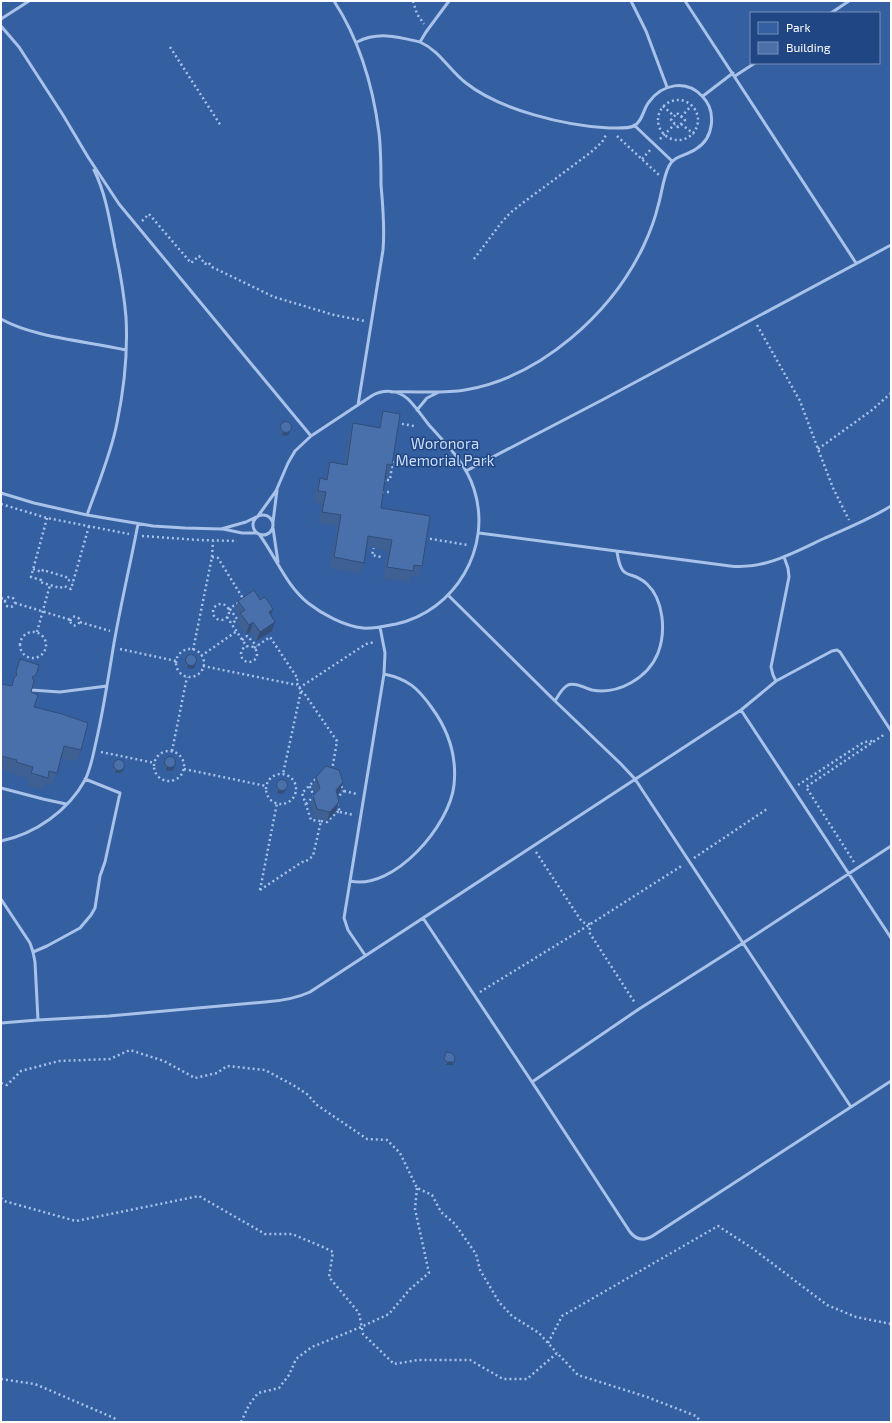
<svg xmlns="http://www.w3.org/2000/svg" width="892" height="1423" viewBox="0 0 892 1423" font-family="'Exo 2',sans-serif">
<style>
.green{fill:#345fa1;fill-rule:evenodd}
.lines{fill:none;stroke-linecap:round;stroke-linejoin:round}
.path{stroke:#a8c2e9;stroke-width:2.5;stroke-dasharray:2 3;stroke-linecap:butt}
.service{stroke:#a8c2e9;stroke-width:3}
.wall{fill:#3f6093}
.shaded-wall{fill:#334e78}
.building{fill:#4970ab;stroke:#334e78}
.labels{text-anchor:middle;stroke-width:3;stroke-linejoin:round;paint-order:stroke}
.park-label{font-size:15px;fill:#ccddf7;stroke:#204683}
</style>
<rect width="100%" height="100%" fill="#204683"/>
<path class="green" d="M1,1H891V1422H1ZM751,13H879V63H751Z"/>
<g class="lines">
<path class="path" d="M413,1L417,14L424,24
M170,47L221,126
M658 120a20 20 0 1 1 40 0a20 20 0 1 1-40 0Z
M663,106L674,116
M677,113L685,120L678,127L671,120Z
M681,117L692,105
M681,124L694,134
M617,136L659,175
M660,139L675,124
M642,159L651,149
M142,221L149,214L191,263L199,256L205,264L208,262L212,267L274,297L334,315L365,321
M474,259L501,223L510,213L524,202L590,153L602,142L606,135
M757,325L800,401L818,449L833,488L849,520
M397,423L414,426
M818,449L872,410L891,393
M384,482V480H390L393,458
M382,492H389
M1,504L47,518L129,534
M47,518L31,577L41,580L40,582L60,588L64,586L71,589L89,526
M142,536L199,540L237,541
M425,538L468,545
M374,547L372,555L381,557
M212,557L218,558L244,600
M33,569L42,572L43,570L66,577V579L73,582
M5 602a5 5 0 1 1 10 0a5 5 0 1 1-10 0Z
M1,598L6,600
M15,603L71,620
M213 612a8 8 0 1 1 16 0a8 8 0 1 1-16 0Z
M228,609L240,602
M230,609L237,619L232,624
M70.5 621a4.5 4.5 0 1 1 9 0a4.5 4.5 0 1 1-9 0Z
M227,617L247,647
M80,622L110,631
M20 645a13 13 0 1 1 26 0a13 13 0 1 1-26 0Z
M37,632L50,585
M242,640L247,636L257,646
M241 654a8 8 0 1 1 16 0a8 8 0 1 1-16 0Z
M254,648L270,637L298,679L296,681L301,691L283,774
M120,649L176,661
M176 663a14 14 0 1 1 28 0a14 14 0 1 1-28 0Z
M193,650L212,557L213,541
M201,656L237,631
M203,666L297,685
M299,688L366,644L375,642
M301,691L304,693L337,741L332,770
M172,751L187,677
M154 766a15 15 0 1 1 30 0a15 15 0 1 1-30 0Z
M101,752L155,763
M184,769L266,786
M266 789a15 15 0 1 1 30 0a15 15 0 1 1-30 0Z
M798,785L864,742L873,741
M344,791L357,794
M336,799L344,791L340,784
M306,804L314,796L309,785
M340,812L354,815
M321,821L327,822L337,812H340L337,804
M536,852L582,922L589,924L590,927L589,932L635,1003
M694,858L767,809
M854,862L806,787L885,734
M260,890L302,862H305L313,856L321,821L311,820L302,793L317,778
M260,890L277,803
M480,992L589,925L683,865
M1,1083L7,1085L21,1071L59,1061L110,1059L130,1050L164,1061L195,1078L217,1073L227,1066L265,1070L293,1085L307,1094L317,1105L367,1139L387,1140L400,1153L417,1188L432,1195L441,1212L455,1224L476,1254L480,1270L499,1302L512,1316L539,1333L557,1353
M1,1198L4,1201L76,1221L199,1196L265,1234H292L323,1247L333,1252L329,1277L359,1313L363,1334L394,1364L418,1360H470L503,1379H527L557,1353L578,1375L647,1397L696,1416L701,1422
M548,1343L562,1316L718,1226L752,1248L827,1305L856,1317L891,1324
M1,1379L35,1384L114,1418L117,1422
M241,1422L249,1405L258,1393L279,1388L289,1375L296,1359L312,1347L361,1327L389,1314L410,1289L429,1273L415,1209L417,1188"/>
<path class="service" d="M334,1C360,41 373,86 379,133C381,150 381,168 381,185C383,207 385,228 383,250L358,405
M631,1L646,31L667,87
M685,1L856,263
M831,13L849,1
M1,19L29,1
M1,26L19,47L63,115L88,157L119,204L311,436
M357,42C378,31 399,37 420,42
M735,76L755,63
M703,96L733,73
M634,125L672,161
M1,319C35,338 87,341 126,350
M391,392C416,391 441,394 465,390C541,377 612,313 644,245C650,232 655,219 658,206C662,193 663,178 669,166C675,155 686,156 696,149C714,138 717,111 702,96C686,79 662,84 649,102C643,109 643,121 634,126C627,129 616,128 609,128C566,126 500,110 466,83C449,70 440,51 420,42L426,32L449,1
M417,410L427,398L437,393
M466,471L604,399L891,245
M1,493L34,503L87,515L153,526L185,528L221,529L246,522L256,517
M87,515C98,484 111,454 117,423C124,389 128,352 126,317C124,294 120,271 115,248C110,222 106,194 94,170
M253 525a10 10 0 1 1 20 0a10 10 0 1 1-20 0Z
M258,516L276,491L288,463L295,451L311,436L373,395C384,389 398,390 408,399C416,407 422,416 429,425C446,444 466,463 474,489C493,548 455,611 396,624C385,626 374,629 363,628C344,626 322,614 308,603C285,584 276,557 259,534
M273,522L277,490
M273,528L278,562
M223,529L242,533H257
M479,533L730,566C764,570 795,552 825,538C848,528 870,519 891,506
M448,595L555,701C558,696 562,688 568,685C575,682 585,688 592,690C618,695 648,678 658,653C666,632 664,600 647,584C630,568 622,584 617,552
M776,681L832,651L837,650L840,652L891,731
M31,690L60,692L107,686
M741,710L891,938
M1,788L43,799L66,804
M1,841C35,834 68,811 85,780C91,768 93,755 96,742C103,712 108,680 113,649C120,607 130,566 138,524
M350,881C394,891 450,825 454,785C457,757 448,730 432,708C418,688 408,679 384,674
M1,899L30,943L33,952L35,962L38,1020L109,1016L265,1002C281,1001 295,999 310,992L741,710L776,681L773,675L771,667L789,577L788,568L784,557
M423,918L532,1082L639,1009L743,943L635,779L620,763L555,701
M33,952L47,946L80,928L91,915L95,908L100,876L105,862L120,793L85,779
M365,955L348,930L344,918L384,674L385,653L380,627
M1,1023L38,1020
M532,1082L630,1232C637,1241 645,1241 654,1235L891,1081
M851,1107L743,943L891,846"/>
</g>
<path class="wall" d="M383,411L392,465L388,476H385L381,508L422,566L418,577L411,576L409,582L383,578L388,551L367,547L364,563L360,574L330,568L337,526L318,523L322,503L314,502L316,489L320,478L325,479L326,473L330,462L344,464L349,434L353,423L378,427L379,422Z
M281,424L289,434L286,436L282,435L279,432Z
M238,601L271,615L272,631L256,641L250,632L246,635L237,622L239,616L235,610Z
M186,657L195,667L192,669L187,668L184,664Z
M20,659L36,675L31,692L34,707L81,750L76,762L61,758L57,773L52,785L45,784L43,790L27,785L29,779L12,774V773L1,769V684L11,686L15,672Z
M165,759L174,769L171,771L166,770L164,766Z
M115,761L124,768L123,771L120,773H115L113,769Z
M316,777L340,791L337,795L339,802L336,811L327,821L314,818L310,805L313,796L316,793L313,786Z
M277,782L286,789L285,792L282,794L277,793L275,790Z
M446,1052L454,1062L453,1065H446L443,1062Z"/>
<path class="shaded-wall" d="M290,431L289,434L286,436L282,435L283,432Z
M273,609L270,618L269,612Z
M253,622L250,632L246,635L249,625Z
M275,622L272,631L256,641L260,632Z
M196,663L195,667L192,669L187,668L188,665Z
M175,765L174,769L171,771L166,770L167,767Z
M124,768L123,771L120,773H115L116,770Z
M343,782L340,791L332,800L336,790Z
M286,789L285,792L282,794L277,793L278,790Z
M339,802L336,811L327,821L330,812Z
M447,1062H454L453,1065H446Z"/>
<path class="building" d="M383,411L400,414L392,465L387,464L381,508L430,516L422,566L414,565L413,571L387,567L392,540L368,536L364,563L334,557L341,515L322,512L326,492L318,491L320,478L327,480L330,462L347,465L353,423L380,428Z
M280.5 427a5.5 5.5 0 1 1 11 0a5.5 5.5 0 1 1-11 0Z
M254,590L260,600L265,597L273,609L269,612L275,622L260,632L253,622L249,625L240,613L245,610L238,601Z
M185.5 660a5.5 5.5 0 1 1 11 0a5.5 5.5 0 1 1-11 0Z
M20,659L39,665L36,675L32,677L34,681L31,692L38,695L34,707L62,714L88,723L81,750L64,746L57,773L49,771L48,778L31,773L33,767L16,762L17,760L1,756V684L12,686L14,678L17,675L16,672Z
M164.5 762a5.5 5.5 0 1 1 11 0a5.5 5.5 0 1 1-11 0Z
M113.5 765a5.5 5.5 0 1 1 11 0a5.5 5.5 0 1 1-11 0Z
M326,766L339,770L343,782L336,790L339,802L330,812L317,809L313,796L320,788L316,777Z
M276.5 785a5.5 5.5 0 1 1 11 0a5.5 5.5 0 1 1-11 0Z
M446,1052L452,1053L455,1057L454,1062H447L444,1059Z"/>
<g class="labels">
<g class="park-label">
<text x="445" y="449">Woronora<tspan x="445" dy="17">Memorial Park</tspan></text>
</g>
</g>
<rect width="892" height="1423" fill="none" stroke="#ffffff" stroke-width="4"/>
<rect x="750" y="12" width="130" height="52" fill="#204683" stroke="#7990b5"/>
<rect x="758" y="22" width="20" height="12" fill="#345fa1" stroke="#7990b5"/>
<text x="786" y="32" font-size="12" fill="#ffffff">Park</text>
<rect x="758" y="42" width="20" height="12" fill="#4970ab" stroke="#7990b5"/>
<text x="786" y="52" font-size="12" fill="#ffffff">Building</text>
</svg>
